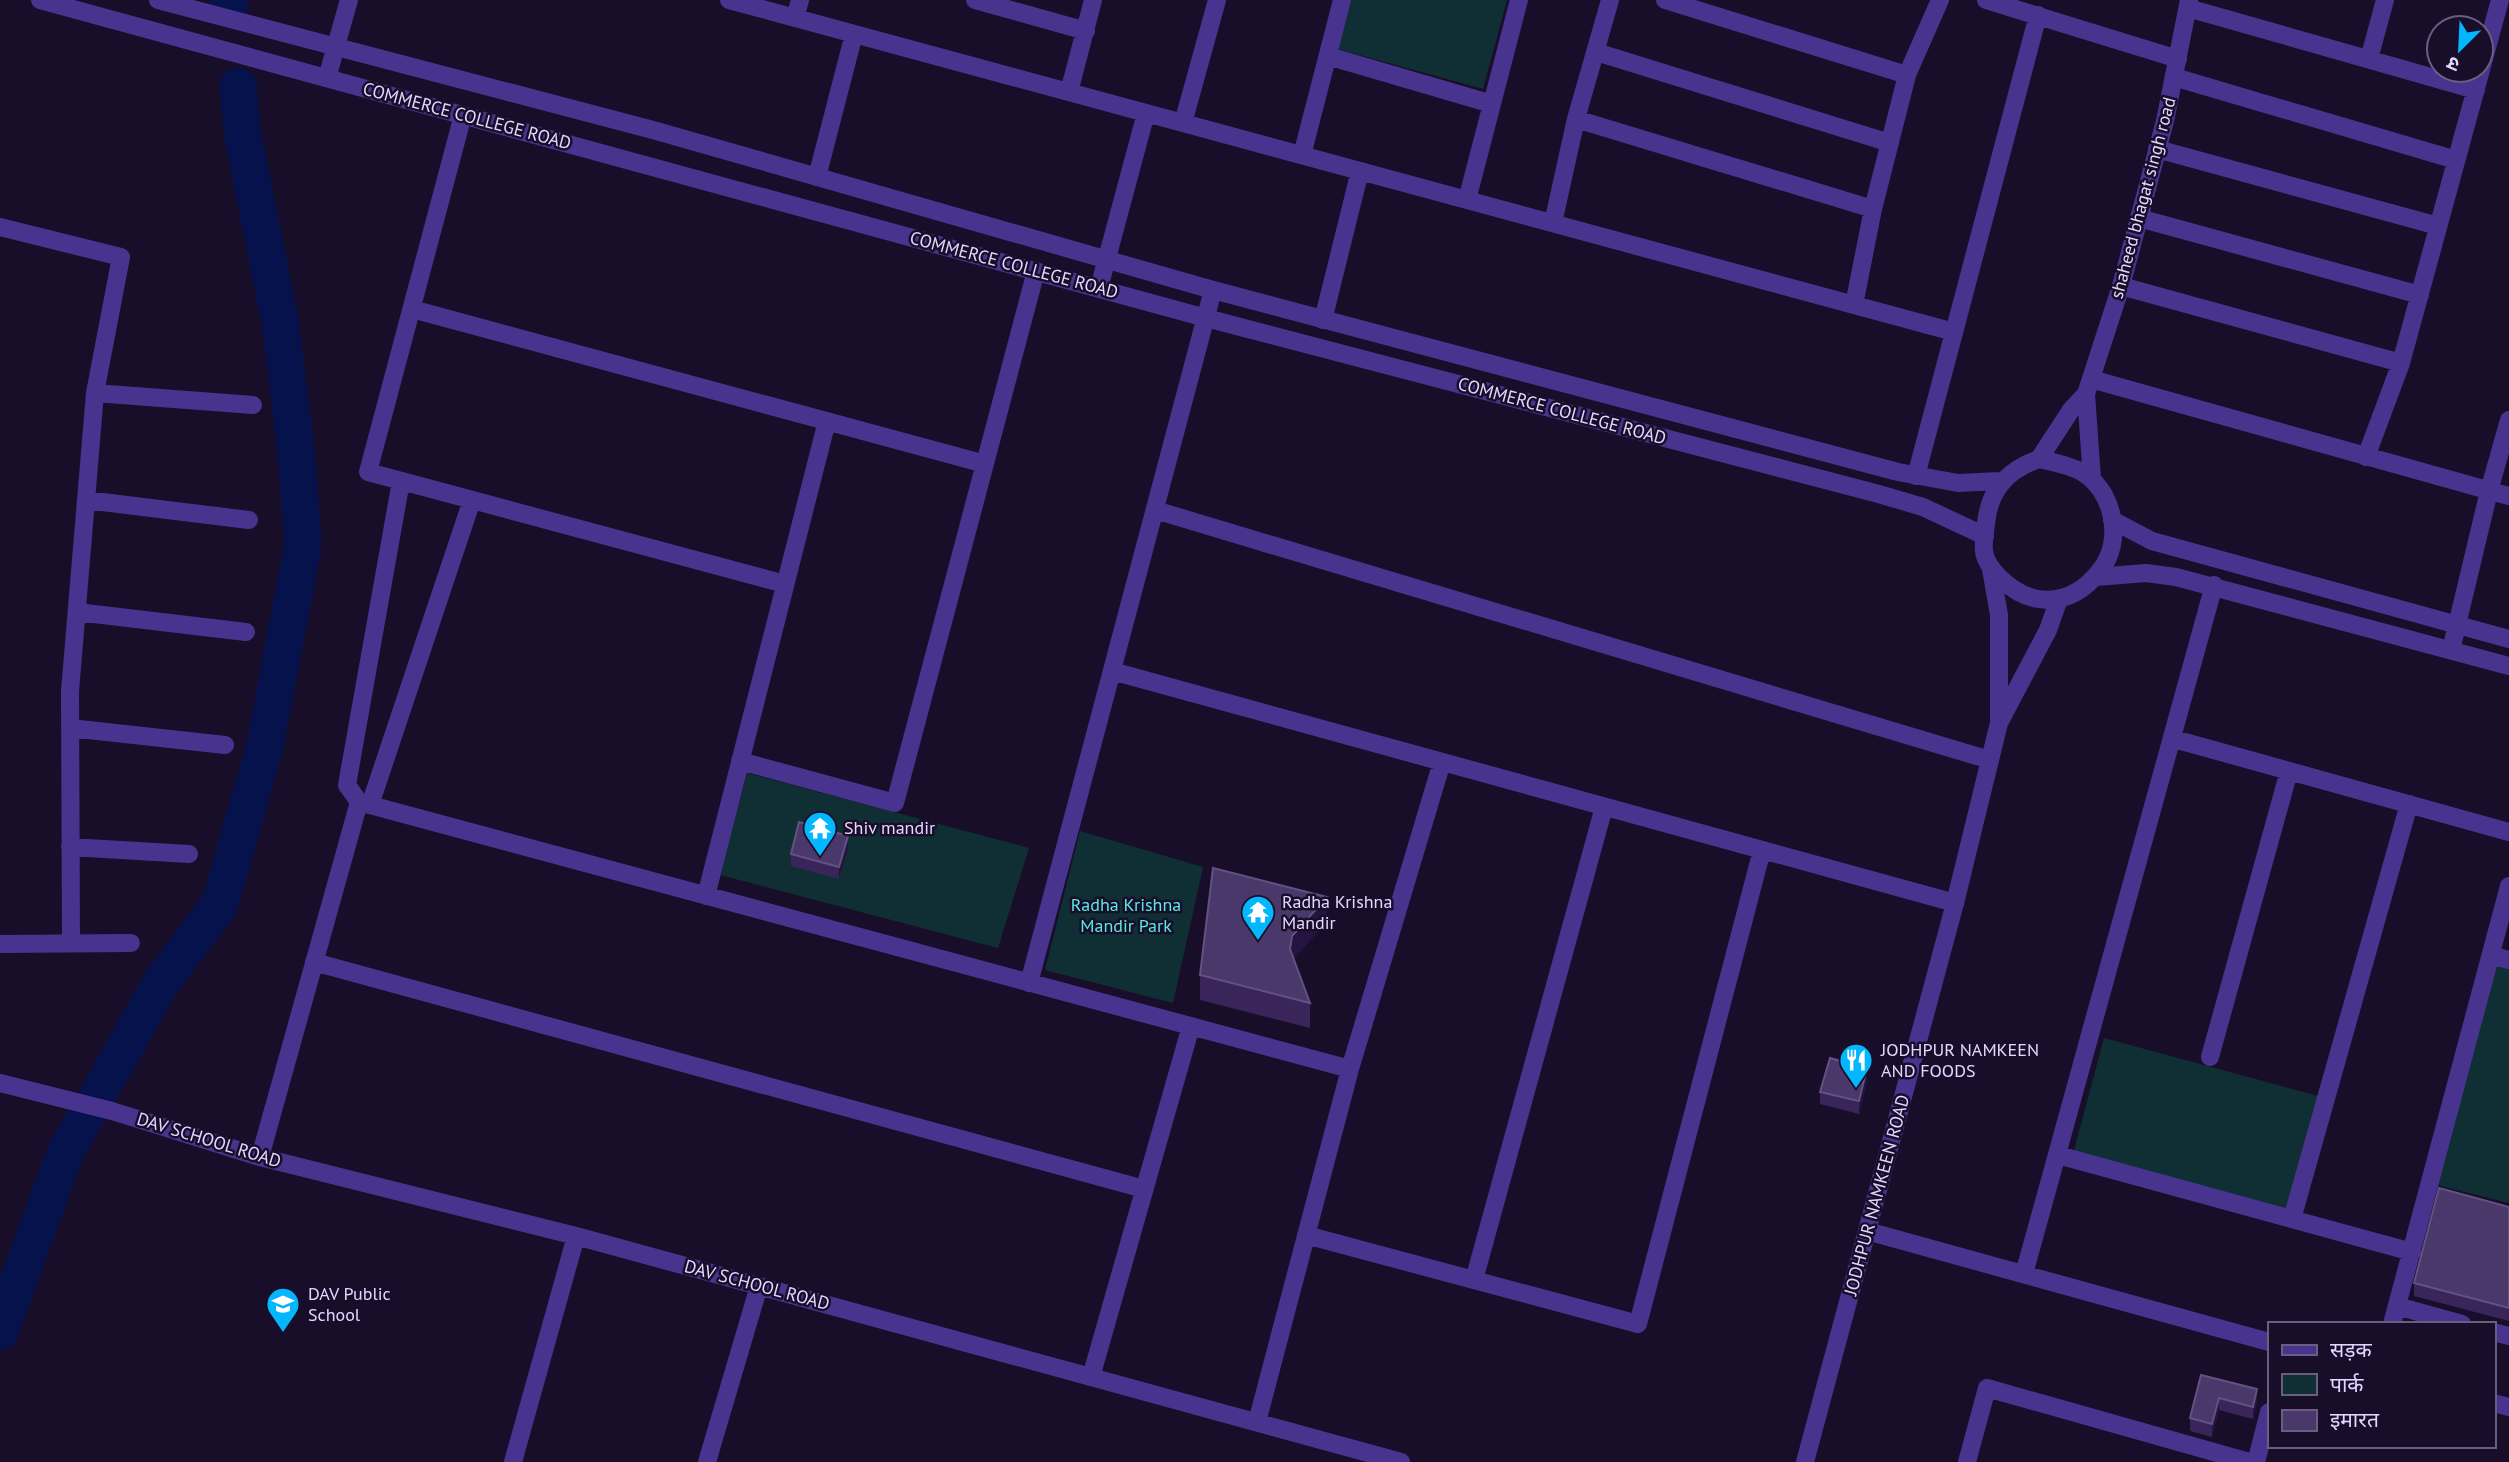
<svg xmlns="http://www.w3.org/2000/svg" width="2509" height="1462" viewBox="0 0 2509 1462" font-family="'PT Sans','Noto Sans Devanagari',sans-serif">
<style>
.green{fill:#102f35}
.lines{fill:none;stroke-linecap:round;stroke-linejoin:round}
.river{stroke:#05124c;stroke-width:37}
.minor{stroke:#48348e;stroke-width:18}
.tertiary{stroke:#48348e;stroke-width:18}
.wall{fill:#392559}
.shaded-wall{fill:#24143f}
.building{fill:#4b386b;stroke:#635182;stroke-width:2}
.labels{text-anchor:middle;stroke-width:5;stroke-linejoin:round;paint-order:stroke}
.street-label{font-size:18px;fill:#e3d7ff;stroke:#180e2a}
.poi-label{font-size:18px;fill:#e3d7ff;stroke:#180e2a;text-anchor:start}
.park-label{font-size:18px;fill:#56ece2;stroke:#180e2a}
</style>
<rect width="100%" height="100%" fill="#180e2a"/>
<path class="green" d="M1351,0H1507L1483,89L1338,49Z
M747,773L1029,848L998,948L720,875Z
M1080,831L1203,867L1173,1003L1045,970Z
M2496,963L2509,966V1203L2437,1185Z
M2104,1038L2318,1096L2288,1211L2073,1154Z"/>
<g class="lines">
<path class="river" d="M229,0V7
M0,1332L65,1153L162,981L220,904L265,746L303,544L296,450L280,321L243,136L238,86"/>
<path class="minor" d="M729,0L1954,332
M975,0L1086,31
M1665,0L1907,75
M1986,0L2178,59
M2188,8L2476,90
M795,18L800,0
M1596,52L1890,143
M1328,56L1492,104
M2369,59L2385,0
M2481,70L2500,0
M2174,77L2456,160
M327,78L349,0
M1069,92L1093,0
M463,115L368,472L785,584
M1576,119L1873,209
M1183,123L1217,0
M2157,149L2438,226
M1302,155L1342,0
M817,177L854,34
M1467,200L1519,0
M2139,218L2420,295
M1553,223L1576,119L1610,0
M0,227L121,257L95,393L70,691L71,943
M2121,286L2401,363
M1099,288L1146,113
M1854,305L1873,209L1907,75L1940,0
M412,309L985,464
M1323,320L1360,171
M2091,379L2509,496
M95,393L253,405
M2366,457L2401,363L2481,70
M1916,476L2038,15
M401,481L347,785L359,802L1350,1069
M86,500L249,520
M1155,510L1990,760
M77,612L246,632
M2451,650L2489,491L2509,420
M1112,671L1955,903
M70,728L225,745
M2174,739L2509,832
M740,761L895,803L1036,271
M370,805L472,500
M70,847L189,854
M706,896L827,421
M0,944L131,943
M2491,955L2509,960
M314,962L1144,1189
M1029,983L1213,290
M2210,1057L2289,771
M0,1083L112,1111L260,1157L576,1236L1401,1462
M2058,1155L2412,1252
M260,1157L359,802
M2292,1219L2409,804
M1867,1231L2269,1342
M1306,1235L1638,1324L1762,850
M2024,1274L2214,585
M1474,1280L1604,807
M2397,1306L2462,1324
M2392,1324L2509,886
M2493,1332L2509,1336
M1091,1377L1191,1026
M2493,1403L2509,1407
M1257,1422L1350,1069L1442,762
M513,1462L576,1236
M707,1462L759,1286
M1967,1462L1987,1388L2249,1462
M2256,1462L2269,1412"/>
<path class="tertiary" d="M40,0L1206,318L1875,493L1923,507L1985,536
M158,0L653,130L1213,290L1898,472L1958,483L2001,481
M2086,394L2092,479
M2039,459L2071,410L2086,394L2121,286L2165,121L2189,0
M2039,459C2053,462 2068,465 2080,471C2112,488 2123,536 2104,565C2077,605 2035,612 2000,578C1993,571 1985,562 1984,551C1983,543 1985,533 1986,524C1989,490 2007,470 2039,459Z
M2112,520L2152,541L2509,639
M1991,569L1999,615V720
M2096,577L2146,573L2176,577L2509,666
M1805,1462L1955,903L1999,723L2048,630L2059,599"/>
</g>
<path class="wall" d="M848,849L839,879L791,866V854Z
M1327,922L1293,959L1310,1003V1028L1200,1000V975Z
M1867,1081L1859,1114L1820,1104V1092Z
M2509,1207V1321L2414,1296V1283Z
M2201,1375L2257,1402L2253,1419L2219,1410L2212,1437L2190,1431V1418Z"/>
<path class="shaded-wall" d="M848,836V849L839,879V867Z
M1327,897V922L1292,961L1290,949L1292,936Z
M1867,1068V1081L1859,1114V1101Z
M2257,1389V1402L2253,1419V1407Z
M2219,1398V1410L2212,1437V1424Z"/>
<path class="building" d="M799,822L848,836L839,867L791,854Z
M1213,868L1327,897L1292,936L1290,949L1310,1003L1200,975Z
M1830,1058L1867,1068L1859,1101L1820,1092Z
M2439,1188L2509,1207V1308L2414,1283Z
M2201,1375L2257,1389L2253,1407L2219,1398L2212,1424L2190,1418Z"/>
<defs>
<symbol id="temple-pin" viewBox="-11 -11 22 30"><path d="M0 17L-7.5 6A9.5 9.5 0 1 1 7.5 6Z" fill="#03b7ff" stroke="#180e2a"/><path d="M0-6L5-2H3V0L6.5 2.5H4V6H1.5V3h-3V6H-4V2.5H-6.5L-3 0V-2H-5Z" fill="#fff"/></symbol>
<symbol id="restaurant-pin" viewBox="-11 -11 22 30"><path d="M0 17L-7.5 6A9.5 9.5 0 1 1 7.5 6Z" fill="#03b7ff" stroke="#180e2a"/><path d="M-5-6h1v4h1v-4h1v4h1v-4h1v5L-1.5 .5V6h-2V.5L-5-1ZM5-6V6H3V1.5H1.5Q1.5-4 5-6Z" fill="#fff"/></symbol>
<symbol id="school-pin" viewBox="-11 -11 22 30"><path d="M0 17L-7.5 6A9.5 9.5 0 1 1 7.5 6Z" fill="#03b7ff" stroke="#180e2a"/><path d="M0-5L7-2L0 1L-7-2ZM-4 1L0 2.5L4 1V4Q0 6-4 4Z" fill="#fff"/></symbol>
</defs>
<g fill-rule="evenodd">
<use href="#temple-pin" x="801" y="809" width="38" height="52"/>
<use href="#temple-pin" x="1239" y="893" width="38" height="52"/>
<use href="#restaurant-pin" x="1837" y="1041" width="38" height="52"/>
<use href="#school-pin" x="264" y="1285" width="38" height="52"/>
</g>
<g class="labels">
<g class="street-label">
<text transform="translate(467 116) rotate(15)" y="6">COMMERCE COLLEGE ROAD</text>
<text transform="translate(2143 198) rotate(-75)" y="6">shaheed bhagat singh road</text>
<text transform="translate(1014 265) rotate(15)" y="6">COMMERCE COLLEGE ROAD</text>
<text transform="translate(1562 411) rotate(15)" y="6">COMMERCE COLLEGE ROAD</text>
<text transform="translate(209 1140) rotate(17)" y="6">DAV SCHOOL ROAD</text>
<text transform="translate(1877 1195) rotate(-75)" y="6">JODHPUR NAMKEEN ROAD</text>
<text transform="translate(757 1285) rotate(15)" y="6">DAV SCHOOL ROAD</text>
</g>
<g class="poi-label">
<text x="844" y="834">Shiv mandir</text>
<text x="1282" y="908">Radha Krishna<tspan x="1282" dy="21">Mandir</tspan></text>
<text x="1881" y="1056">JODHPUR NAMKEEN<tspan x="1881" dy="21">AND FOODS</tspan></text>
<text x="308" y="1300">DAV Public<tspan x="308" dy="21">School</tspan></text>
</g>
<g class="park-label">
<text x="1126" y="911">Radha Krishna<tspan x="1126" dy="21">Mandir Park</tspan></text>
</g>
</g>
<rect x="2268" y="1322" width="228" height="126" fill="#180e2a" stroke="#695e7f" stroke-width="2"/>
<rect x="2282" y="1345" width="35" height="10" fill="#48348e" stroke="#695e7f" stroke-width="2"/>
<text x="2330" y="1357" font-size="21" fill="#e3d7ff">सड़क</text>
<rect x="2282" y="1374" width="35" height="21" fill="#102f35" stroke="#695e7f" stroke-width="2"/>
<text x="2330" y="1392" font-size="21" fill="#e3d7ff">पार्क</text>
<rect x="2282" y="1410" width="35" height="21" fill="#4b386b" stroke="#695e7f" stroke-width="2"/>
<text x="2330" y="1427" font-size="21" fill="#e3d7ff">इमारत</text>
<g transform="translate(2460 49) rotate(204)"><circle r="33" fill="#180e2a" stroke="#695e7f" stroke-width="2"/>
<path d="M0-5L12 26L0 18L-12 26Z" fill="#03b7ff"/>
<text y="-10" font-size="19" font-weight="bold" text-anchor="middle" fill="#e3d7ff">उ</text>
</g>
</svg>
